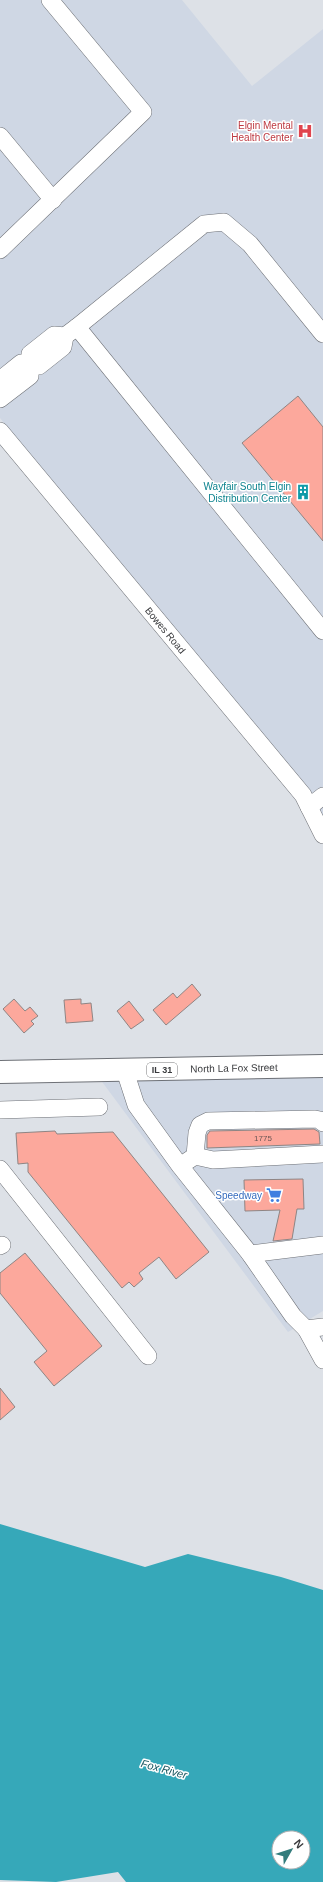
<svg xmlns="http://www.w3.org/2000/svg" width="323" height="1882" viewBox="0 0 323 1882" font-family="Arial,sans-serif">
<style>
.built{fill:#cfd7e4}
.water{fill:#36a8b9;fill-rule:evenodd}
.building{fill:#fca89c;stroke:#8e8584}
.lines{fill:none;stroke-linecap:round;stroke-linejoin:round}
.minor-casing{stroke:#6d7076;stroke-width:18}
.major-casing{stroke:#6d7076;stroke-width:24}
.minor{stroke:#fff;stroke-width:17}
.major{stroke:#fff;stroke-width:22}
.labels{text-anchor:middle;stroke-width:3;stroke-linejoin:round;paint-order:stroke}
.number-label{font-size:8px;fill:#6a5655}
.shield{fill:#fff;stroke:#747577;stroke-width:1}
.shield-label{font-size:9px;font-weight:bold;fill:#393a3d}
.health-label{font-size:10px;fill:#be3a42;stroke:#fff;text-anchor:end}
.culture-label{font-size:10px;fill:#0d838f;stroke:#fff;text-anchor:end}
.street-label{font-size:10px;fill:#393a3d;stroke:#fff}
.shop-label{font-size:10px;fill:#366cbe;stroke:#fff;text-anchor:end}
.water-label{font-size:11px;font-style:italic;fill:#16555e;stroke:#fff}
</style>
<rect width="100%" height="100%" fill="#dde1e7"/>
<path class="built" d="M0,0H182L252,86L323,29V826L305,789L0,418Z
M323,1068V1311L288,1332L97,1075Z"/>
<path class="water" d="M0,1524L145,1567L188,1554L281,1577L323,1590V1882H126L118,1872L56,1882L0,1880ZM279,1838H303V1862H279Z"/>
<path class="building" d="M298,396L323,427V541L242,443Z
M192,984L201,995L166,1025L153,1010L173,993L177,998Z
M14,999L25,1011L30,1007L38,1016L31,1021L34,1024L24,1033L3,1009Z
M81,999V1004L91,1003L93,1021L66,1023L64,1000Z
M129,1001L144,1020L131,1029L117,1011Z
M314,1129L319,1132L320,1144L207,1148V1135L210,1131Z
M55,1131L57,1134L113,1132L209,1252L176,1279L159,1257L139,1273L143,1279L134,1287L129,1282L122,1288L28,1172V1163L18,1164L16,1133Z
M303,1179L304,1209H297L292,1239L273,1241L280,1210L245,1211L244,1180Z
M25,1253L102,1346L54,1386L34,1362L47,1351L0,1293V1273Z
M0,1388L15,1407L0,1420Z"/>
<g class="lines">
<defs>
<g id="minor">
<path d="M0,136L53,200"/>
<path d="M0,250L143,112L50,0"/>
<path d="M77,327L204,224L224,222L250,244L323,334"/>
<path d="M54,335L65,336L63,347L39,366L30,365V354Z"/>
<path d="M65,336L77,327L323,631"/>
<path d="M0,380L21,363L30,365V376L0,399"/>
<path id="s1" d="M0,431L303,795L323,835"/>
<path d="M309,807L323,796"/>
<path d="M125,1071L136,1105L180,1166L250,1254L293,1316L306,1329L323,1327"/>
<path d="M0,1110L99,1107"/>
<path d="M195,1156L197,1133L200,1125L208,1121L315,1119L320,1120L323,1123"/>
<path d="M186,1162L195,1156L213,1160L323,1154"/>
<path d="M0,1169L148,1356"/>
<path d="M0,1246L2,1245"/>
<path d="M250,1254L323,1245"/>
<path d="M306,1329L323,1360"/>
</g>
<g id="major">
<path id="s2" d="M0,1072L323,1066"/>
</g>
</defs>
<use href="#minor" class="minor-casing"/>
<use href="#major" class="major-casing"/>
<use href="#minor" class="minor"/>
<use href="#major" class="major"/>
</g>
<defs>
<symbol id="hospital-bare" viewBox="-9 -9 18 18"><path d="M-5-5h3v3.5h4V-5h3V5h-3V1.5h-4V5h-3Z" fill="#e0444e" stroke="#fff" stroke-width="2.5" paint-order="stroke"/></symbol>
<symbol id="building-bare" viewBox="-9 -9 18 18"><path d="M-4-6H4V6H1V3H-1V6H-4ZM-2.5-4.3h1.7v1.8h-1.7ZM.8-4.3h1.7v1.8H.8ZM-2.5-1h1.7V.8h-1.7ZM.8-1h1.7V.8H.8Z" fill="#0f9aa8" stroke="#fff" stroke-width="2.5" paint-order="stroke"/></symbol>
<symbol id="supermarket-bare" viewBox="-9 -9 18 18"><path d="M-6-5.5h2.5l.6 2H6L4.5 2H-2.5L-4.4-4H-6ZM-1.5 3.2a1.3 1.3 0 1 0 .1 0ZM3 3.2a1.3 1.3 0 1 0 .1 0Z" fill="#3f7fe0" stroke="#fff" stroke-width="2.5" paint-order="stroke"/></symbol>
</defs>
<g fill-rule="evenodd">
<use href="#hospital-bare" x="294" y="120" width="22" height="22"/>
<use href="#building-bare" x="292" y="481" width="22" height="22"/>
<use href="#supermarket-bare" x="263" y="1184" width="22" height="22"/>
</g>
<g class="labels">
<g class="number-label">
<text x="263" y="1141">1775</text>
</g>
<rect class="shield" x="147" y="1063" width="30" height="14" rx="3"/>
<g class="shield-label">
<text x="162" y="1073">IL 31</text>
</g>
<g class="health-label">
<text x="293" y="129">Elgin Mental<tspan x="293" dy="12">Health Center</tspan></text>
</g>
<g class="culture-label">
<text x="291" y="490">Wayfair South Elgin<tspan x="291" dy="12">Distribution Center</tspan></text>
</g>
<g class="street-label">
<text dy="4" stroke="none"><textPath href="#s1" startOffset="259">Bowes Road</textPath></text>
<text dy="4" stroke="none"><textPath href="#s2" startOffset="234">North La Fox Street</textPath></text>
</g>
<g class="shop-label">
<text x="262" y="1199">Speedway</text>
</g>
<g class="water-label">
<text transform="translate(164 1769) rotate(15)" y="4">Fox River</text>
</g>
</g>
<g transform="translate(291 1850) rotate(51)"><circle r="19" fill="#ffffff" stroke="#b0b0b1"/>
<path d="M0-3L7 15L0 10L-7 15Z" fill="#337c7c"/>
<text y="-6" font-size="11" font-weight="bold" text-anchor="middle" fill="#393a3d">N</text>
</g>
</svg>
